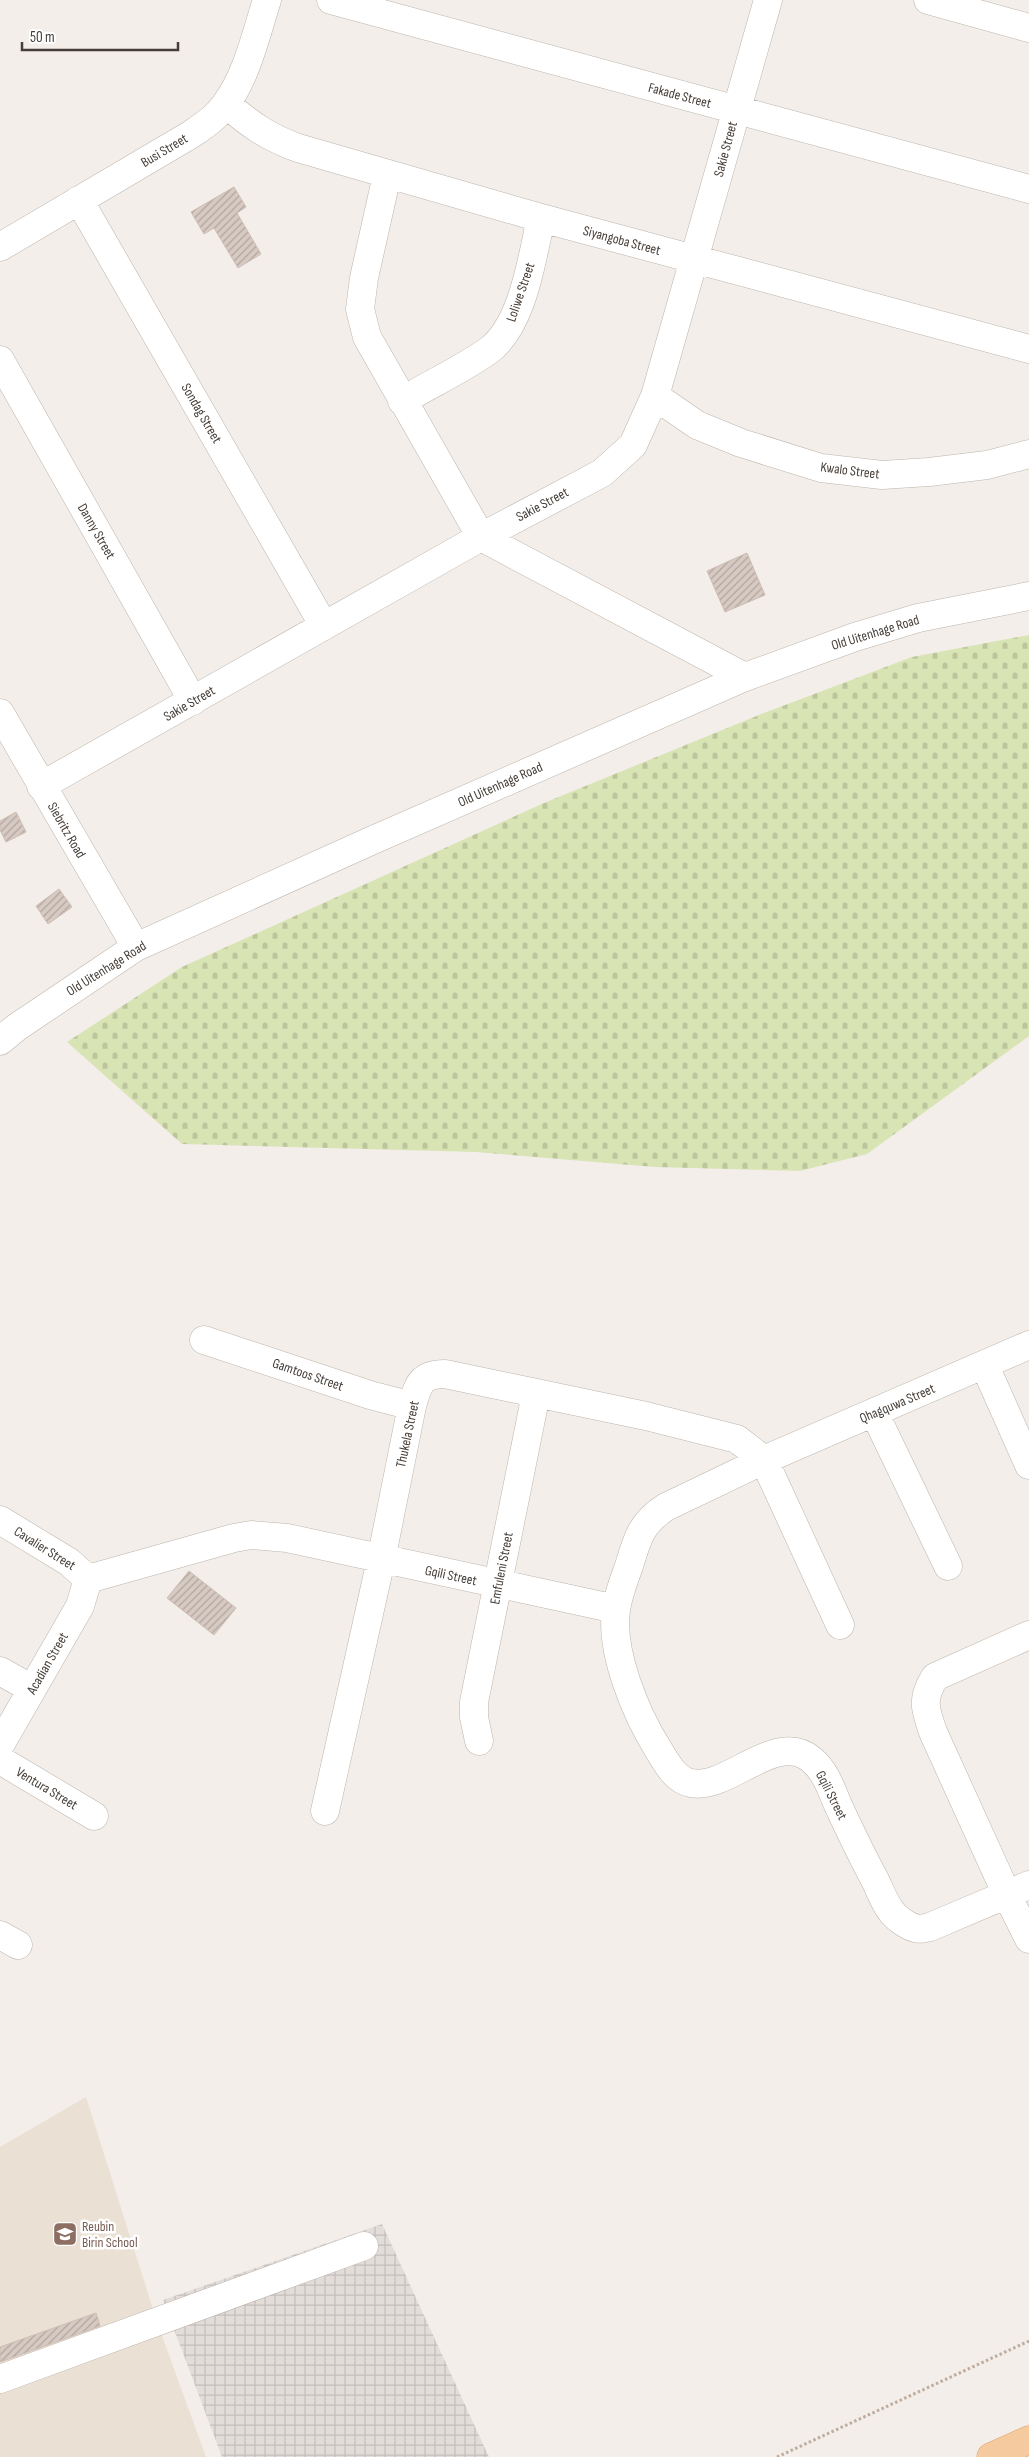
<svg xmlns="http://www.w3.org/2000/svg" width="1029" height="2457" viewBox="0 0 1029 2457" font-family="'Sofia Sans Condensed',sans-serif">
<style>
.industrial{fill:url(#industrial-grid)}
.education{fill:#ebe0d4}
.cemetery{fill:url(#cemetery-stones)}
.building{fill:url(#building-hatch);stroke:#cebeb3}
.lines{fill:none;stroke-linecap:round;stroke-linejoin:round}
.minor-casing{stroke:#beb4ac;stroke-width:29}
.major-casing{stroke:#daa370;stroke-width:29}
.path{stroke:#beac9f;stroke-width:3;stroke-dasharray:2.5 2.5;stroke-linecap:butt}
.minor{stroke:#fff;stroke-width:28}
.major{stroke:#f6ca9f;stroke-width:28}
.labels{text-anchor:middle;stroke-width:5;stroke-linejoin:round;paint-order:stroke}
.street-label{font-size:14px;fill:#463e38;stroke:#fff}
.education-label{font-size:14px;fill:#785e54;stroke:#fff;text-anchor:start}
</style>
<defs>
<pattern id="industrial-grid" width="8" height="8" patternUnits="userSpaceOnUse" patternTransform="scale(1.25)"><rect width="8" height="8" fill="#e3ddda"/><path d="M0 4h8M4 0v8" fill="none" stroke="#c4bfbc"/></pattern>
<pattern id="cemetery-stones" width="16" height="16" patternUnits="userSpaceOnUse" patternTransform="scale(1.25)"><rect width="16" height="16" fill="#d9e4b5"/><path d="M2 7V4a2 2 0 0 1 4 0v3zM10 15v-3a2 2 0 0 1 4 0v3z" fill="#bcc59c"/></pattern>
<pattern id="building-hatch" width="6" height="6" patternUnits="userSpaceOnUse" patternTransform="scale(1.25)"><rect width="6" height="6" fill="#d7cac2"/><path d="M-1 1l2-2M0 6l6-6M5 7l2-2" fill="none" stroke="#b0a59f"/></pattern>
</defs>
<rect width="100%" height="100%" fill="#f3eee9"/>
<path class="industrial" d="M382,2224L489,2457H222L163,2300Z"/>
<path class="education" d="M86,2097L157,2322L206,2457H0V2147Z"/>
<path class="cemetery" d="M1029,635V1036L867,1154L800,1171L655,1167L476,1152L182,1144L67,1042L182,967L544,803L759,715L912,657Z"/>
<path class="building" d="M234,187L246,207L237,213L261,254L238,268L214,228L204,234L191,212Z
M747,553L765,595L725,612L707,571Z
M16,812L26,832L6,842L0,830V821Z
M59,889L72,907L48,924L36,906Z
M189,1571L236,1608L214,1635L167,1598Z
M96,2313L100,2326L0,2362V2347Z"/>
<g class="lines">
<defs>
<path id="minor" d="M331,0L1029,189
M928,0L1029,28
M226,104C250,124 267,137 298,148L541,218L1029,349
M387,175L364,278L360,309L367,337L481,537
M79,200L324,626
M0,247L190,135C203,126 216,118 225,105C247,76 256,34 267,0
M0,360L193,701
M655,396L697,425L741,443L821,468L882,475L929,472L987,465L1029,454
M402,401C430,384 461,370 488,351C523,326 532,258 541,218
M481,537L745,677
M0,713L136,947
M41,786L481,537L602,473L633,445L655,396L768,0
M0,1041L17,1027L136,947L373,840L745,677L855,637L918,618L1029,596
M204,1340L370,1395L412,1406
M1029,1345L764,1460L666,1507C641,1523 637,1539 629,1566C624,1580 618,1595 616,1610C610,1652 636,1714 658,1749C666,1762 675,1780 691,1783C728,1791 776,1729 812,1760C826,1772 831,1789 838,1805C850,1831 862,1856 875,1880C880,1890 884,1902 891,1911C895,1917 907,1926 915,1928C919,1930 925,1928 930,1927L1029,1885
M985,1366L1029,1465
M874,1412L948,1566
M0,1520L69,1562L88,1579
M88,1579L234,1538L251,1535L287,1538L616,1609
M1029,1635L935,1677C921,1699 925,1709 933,1732L1007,1895L1029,1939
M0,1671L32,1689
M479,1741L474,1717V1702L536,1394
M0,1745L80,1606L88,1579
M0,1760L94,1816
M325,1811L381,1560L412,1406C418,1385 420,1374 445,1374L646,1416L737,1439L764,1460L840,1625
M0,1935L18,1945
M0,2379L364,2246"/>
<path id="major" d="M991,2457L1029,2440"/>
</defs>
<use href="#minor" class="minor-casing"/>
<use href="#major" class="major-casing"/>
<path class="path" d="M777,2457L1029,2341"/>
<use href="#minor" class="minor"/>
<use href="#major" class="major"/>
</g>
<defs>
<symbol id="school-square" viewBox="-11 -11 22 22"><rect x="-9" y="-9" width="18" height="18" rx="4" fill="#8d6e63" stroke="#fff"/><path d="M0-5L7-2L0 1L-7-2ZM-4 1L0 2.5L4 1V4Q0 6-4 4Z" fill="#fff"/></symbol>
</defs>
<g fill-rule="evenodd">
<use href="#school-square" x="51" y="2220" width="28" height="28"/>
</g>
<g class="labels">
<g class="street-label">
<text transform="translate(680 95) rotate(15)" y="5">Fakade Street</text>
<text transform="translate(725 149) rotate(-75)" y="5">Sakie Street</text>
<text transform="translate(164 150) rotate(-31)" y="5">Busi Street</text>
<text transform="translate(622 240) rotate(15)" y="5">Siyangoba Street</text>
<text transform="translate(520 292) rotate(-71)" y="5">Loliwe Street</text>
<text transform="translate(202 413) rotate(60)" y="5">Sondag Street</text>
<text transform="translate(850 470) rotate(7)" y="5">Kwalo Street</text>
<text transform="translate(542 504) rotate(-28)" y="5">Sakie Street</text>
<text transform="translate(97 531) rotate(60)" y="5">Danny Street</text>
<text transform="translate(875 632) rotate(-17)" y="5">Old Uitenhage Road</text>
<text transform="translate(189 703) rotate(-30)" y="5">Sakie Street</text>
<text transform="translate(500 784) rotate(-24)" y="5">Old Uitenhage Road</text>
<text transform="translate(67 830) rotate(60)" y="5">Siebritz Road</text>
<text transform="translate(106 968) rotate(-32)" y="5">Old Uitenhage Road</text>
<text transform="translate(308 1374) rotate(19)" y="5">Gamtoos Street</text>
<text transform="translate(897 1403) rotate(-23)" y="5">Qhagquwa Street</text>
<text transform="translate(407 1434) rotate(-78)" y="5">Thukela Street</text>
<text transform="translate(45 1548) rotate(32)" y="5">Cavalier Street</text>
<text transform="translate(501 1568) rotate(-79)" y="5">Emfuleni Street</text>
<text transform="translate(451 1575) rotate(12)" y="5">Gqili Street</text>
<text transform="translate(47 1663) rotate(-60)" y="5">Acadian Street</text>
<text transform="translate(47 1788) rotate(31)" y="5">Ventura Street</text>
<text transform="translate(832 1795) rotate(63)" y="5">Gqili Street</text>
</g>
<g class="education-label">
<text x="82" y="2231">Reubin<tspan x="82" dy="16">Birin School</tspan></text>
</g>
</g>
<path d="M22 42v8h156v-8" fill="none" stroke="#463e38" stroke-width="2.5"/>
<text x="30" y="42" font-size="15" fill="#463e38" stroke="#ffffff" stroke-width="4" paint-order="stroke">50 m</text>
</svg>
